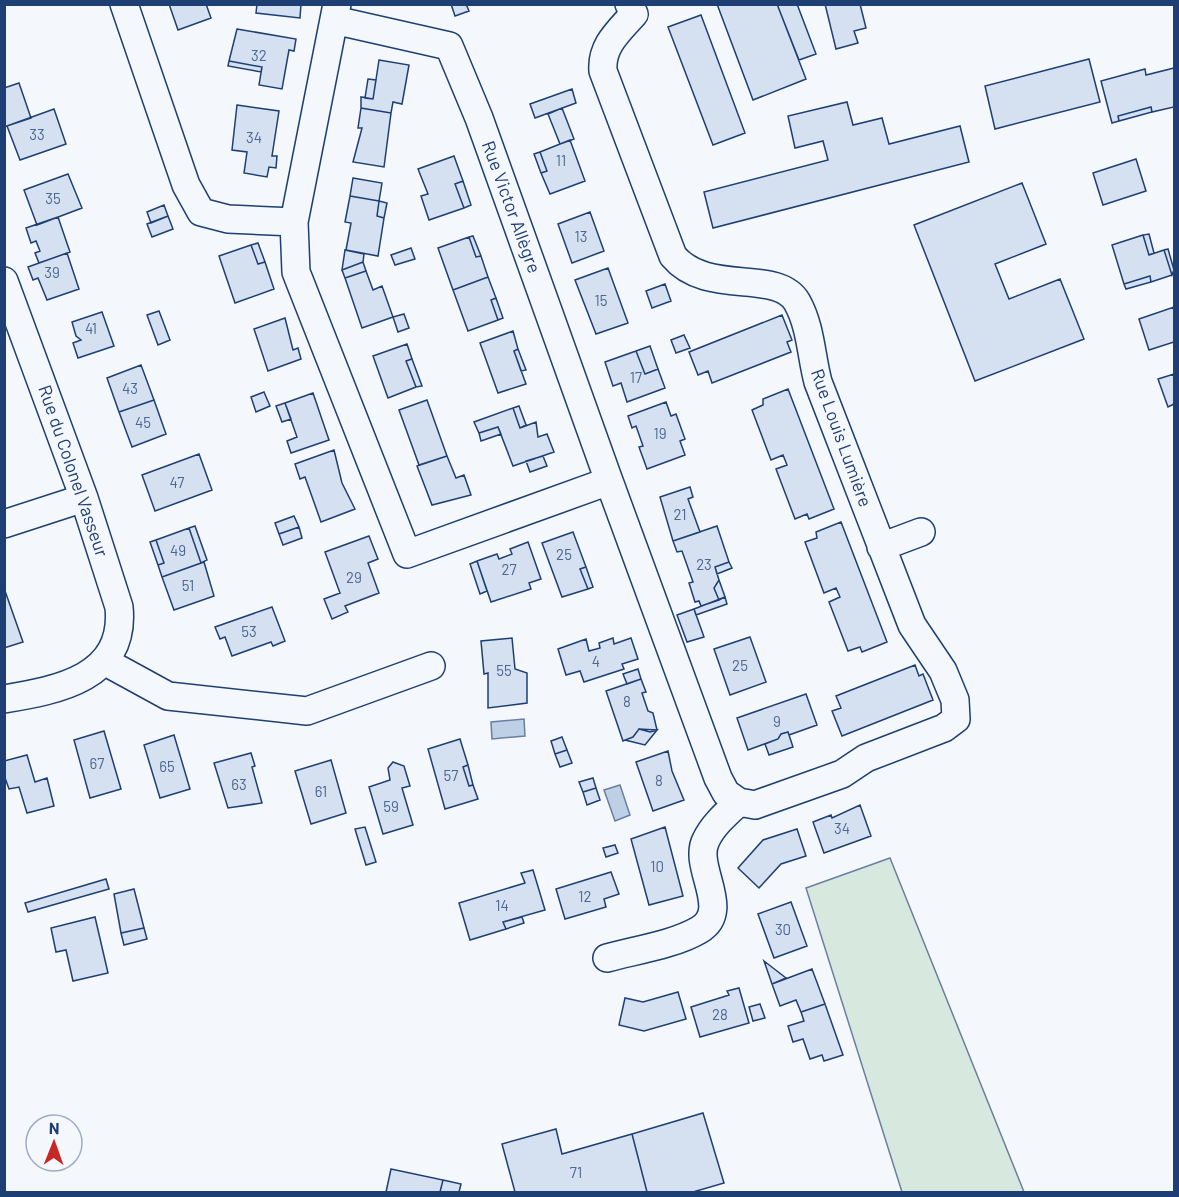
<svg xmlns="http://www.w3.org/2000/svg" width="1179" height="1197" viewBox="0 0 1179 1197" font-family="Barlow,sans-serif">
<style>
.green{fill:#d7e8df;stroke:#687fa3;stroke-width:1.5}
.water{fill:#bed0e5;stroke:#687fa3;stroke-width:1.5}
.building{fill:#d5e0f0;stroke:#1d3f73;stroke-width:1.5}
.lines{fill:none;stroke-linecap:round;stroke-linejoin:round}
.minor-casing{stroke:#1d3f73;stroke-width:30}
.minor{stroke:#f4f7fb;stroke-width:27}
.labels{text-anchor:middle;stroke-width:4.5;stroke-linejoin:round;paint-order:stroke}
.number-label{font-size:15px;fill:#4b6792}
.street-label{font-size:18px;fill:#1d3f73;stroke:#f4f7fb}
</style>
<rect width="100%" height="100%" fill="#f4f7fb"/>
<path class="green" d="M890,858L1024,1192H902L806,888Z"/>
<path class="water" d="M524,719L525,736L492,739L491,722Z
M620,785L630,815L615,821L604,790Z"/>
<path class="building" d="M169,4H206L211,18L178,30Z
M257,4H301L300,18L256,13Z
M451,4H466L469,11L455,16Z
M717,4H777L806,79L753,100Z
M777,4H797L816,54L799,60Z
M825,4H860L866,28L854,31L858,43L836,49Z
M701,15L745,133L713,145L668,27Z
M237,29L296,39L294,51L289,50L282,89L259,85L262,67L229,61Z
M1089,59L1100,102L995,129L985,86Z
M379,60L409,65L402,104L393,102L391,113L361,108V97L373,99Z
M229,61L262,67L261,72L228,66Z
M1174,68V107L1152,112L1151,107L1118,116L1119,121L1112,123L1101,81L1145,69L1146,75Z
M368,79L376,80L373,99L365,98Z
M19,83L31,118L4,127V88Z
M572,89L576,103L535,118L530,104Z
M847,102L853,125L882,118L889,144L960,126L969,162L713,228L704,192L828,160L823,141L795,148L788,116Z
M237,105L279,111L272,156H277L276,168L269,167L267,177L244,173L247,152L232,150Z
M1151,107L1152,112L1119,121L1118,116Z
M361,108L391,113L384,167L353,162L362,128H358Z
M562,108L574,139L560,144L548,114Z
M54,109L66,144L20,160L7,126Z
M570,140L585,181L550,194L541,173L547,171L540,152Z
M540,152L547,171L541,173L534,154Z
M454,156L463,181L455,184L464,208L429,220L421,196L428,194L418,169Z
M1136,159L1146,191L1103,205L1093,173Z
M68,174L82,208L37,225L24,190Z
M353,178L382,183L379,201L350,196Z
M463,181L471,205L464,208L455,184Z
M1022,183L1046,244L995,264L1009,299L1060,279L1084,339L975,381L914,225Z
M350,196L379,201L377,216L384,218L378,256L346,250L351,223L345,222Z
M379,201L387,203L384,218L377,216Z
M164,205L168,216L151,223L147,212Z
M590,212L604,251L572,263L558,224Z
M168,216L173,229L152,237L147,224Z
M58,217L70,252L39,263L35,253L40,251L36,241L31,243L26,228Z
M1149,234L1154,253L1149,255L1143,235Z
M1143,235L1149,255L1164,250L1172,275L1151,282L1150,276L1124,284L1112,245Z
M473,236L481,256L476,257L469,237Z
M469,237L476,257L481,256L488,277L453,290L438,248Z
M258,243L265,262L258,264L251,245Z
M251,245L258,264L265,262L274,289L235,303L219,256Z
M411,248L415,259L395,265L391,255Z
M1168,249L1174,270L1172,275L1164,250Z
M345,250L364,254L363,262L342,270Z
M67,253L79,289L47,300L38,278L33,280L28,267Z
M363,262L366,271L345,278L342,270Z
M608,268L628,323L596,334L575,280Z
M366,271L373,290L382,286L393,317L362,328L345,278Z
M1150,276L1151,282L1126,289L1124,284Z
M488,277L496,298L491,300L498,320L468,331L453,290Z
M665,284L671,301L652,308L646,291Z
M496,298L503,318L498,320L491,300Z
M1174,307V342L1149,350L1139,319Z
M159,311L170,340L158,345L147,315Z
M102,312L114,346L78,358L73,343L81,340L76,336L72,322Z
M404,314L409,328L398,332L393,317Z
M782,315L792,340L787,342L791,352L712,383L708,371L698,375L689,352Z
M285,318L293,350L298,348L301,359L268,371L254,329Z
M513,331L518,349L514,351L526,384L498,393L480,343Z
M684,335L690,348L676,353L671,340Z
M407,344L412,359L406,361L416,387L388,398L373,356Z
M650,346L658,369L645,374L636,351Z
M518,349L526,370L521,371L514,351Z
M636,351L645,374L658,369L665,388L627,402L621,383L613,386L605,362Z
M412,359L422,386L416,387L406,361Z
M141,365L154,400L119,412L107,378Z
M1174,374V404L1168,407L1158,379Z
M788,389L834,509L809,519L807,514L795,519L776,469L787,465L783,455L771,460L752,410L763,405V399Z
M264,392L270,406L256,412L251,397Z
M313,393L329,440L291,453L287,441L297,437L285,403Z
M154,400L166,434L132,447L119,412Z
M427,400L447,456L419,465L399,410Z
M666,402L671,416L676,414L685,439L680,441L685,455L647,469L639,447L643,446L636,426L632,428L628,416Z
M285,403L291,419L282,422L276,406Z
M519,406L526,425L520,428L513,408Z
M513,408L520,428L536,422L538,437L547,434L554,452L513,466L498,427L479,433L474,422Z
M498,427L501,434L481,441L479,433Z
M334,450L342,483L355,509L321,522L305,477L300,479L295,464Z
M199,454L212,490L155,511L142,475Z
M447,456L456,478L464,475L471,495L432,505L417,466Z
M543,456L547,466L530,472L526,461Z
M690,487L693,497L688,499L700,532L673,541L660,497Z
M294,516L299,527L279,534L275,523Z
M841,522L887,642L862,652L860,647L848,651L829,602L840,597L836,588L824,593L805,542L817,538L816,532Z
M195,526L207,560L201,563L189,528Z
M717,526L729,562L715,567L719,580L714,588L719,600L701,606L699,601L695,602L689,583L693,582L682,551L677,552L673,541Z
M299,527L302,538L283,545L279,534Z
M189,528L201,563L162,577L158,565L164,563L156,540Z
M573,532L586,567L580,569L588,589L562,597L542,543Z
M369,536L378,559L368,563L379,593L345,606L348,612L332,619L324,599L340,593L325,552Z
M156,540L164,563L158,565L150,542Z
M528,542L541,579L529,583L531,589L491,602L477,561L497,554L499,559L512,554L510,549Z
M477,561L487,591L480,594L470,564Z
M204,562L214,596L174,610L162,577Z
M729,562L732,568L717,574L715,567Z
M586,567L593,587L588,589L580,569Z
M719,580L725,597L719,600L714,588Z
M4,588L23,642L4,648Z
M725,597L727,604L696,615L694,609Z
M272,607L285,641L273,646L271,642L232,656L225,637L220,639L215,627Z
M694,609L704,637L687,642L677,615Z
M750,637L766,682L730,695L714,649Z
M512,638L515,669L527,673V703L488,708V673L484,674L481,641Z
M613,638L614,644L631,638L638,659L622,664L624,669L584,682L580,671L566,675L558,649L586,639L589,651L600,648L599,643Z
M915,665L919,676L923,674L933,700L842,736L832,711L841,708L836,696Z
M638,669L641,679L627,684L623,674Z
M641,679L646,692L642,693L648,711L653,713L657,730L639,729L633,737L623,741L606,691Z
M806,694L817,725L789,735L788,732L781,734L778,739L748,750L737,718Z
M639,729L650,732L657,730L645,745L625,740L633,737Z
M104,731L121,789L90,798L74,740Z
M788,732L793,747L769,755L765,744L778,739L781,734Z
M174,735L190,789L160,798L144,745Z
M562,737L567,750L555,754L551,741Z
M460,739L468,765L463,767L469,786L473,785L478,799L445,809L428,749Z
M567,750L572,763L560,767L555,754Z
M668,751L672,771L684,800L653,811L636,762Z
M251,753L255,766L252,767L262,803L228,808L214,763Z
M27,755L35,782L47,778L54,806L27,813L19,787L9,789L4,775V761Z
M331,760L346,813L311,824L295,771Z
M393,762L404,766L410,786L402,788L413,825L383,834L369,787L390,780L388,768Z
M468,765L473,785L469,786L463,767Z
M593,778L596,788L583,792L579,782Z
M596,788L600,800L587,805L583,792Z
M860,805L871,836L824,853L813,822L831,815L832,818Z
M365,827L376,862L366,865L355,829Z
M665,827L683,896L649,905L631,839Z
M797,829L806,856L781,864L759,888L738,868L763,840Z
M615,845L618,853L606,857L603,848Z
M533,870L545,910L503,922L506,929L470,940L459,903L525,883L521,873Z
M611,872L619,894L604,899L606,907L565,919L556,889Z
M106,879L109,889L28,912L25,903Z
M134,889L144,928L121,933L114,894Z
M791,902L807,946L774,958L758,914Z
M95,917L108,973L73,981L66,950L56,952L51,928Z
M522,917L524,923L506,929L503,922Z
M144,928L147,939L124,945L121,933Z
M764,961L786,978L772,984Z
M812,969L825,1004L801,1012L796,1000L780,1006L772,984Z
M739,988L749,1023L700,1037L691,1007L729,995L727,991Z
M678,992L686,1019L644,1031L619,1025L625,998L643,1002Z
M760,1004L765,1018L753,1021L749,1007Z
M825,1004L843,1055L824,1061L822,1055L810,1059L803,1039L793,1042L788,1026L804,1021L801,1012Z
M703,1113L724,1183L693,1192H647L632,1134Z
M556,1129L562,1154L632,1134L647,1192H515L502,1144Z
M391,1169L443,1180L440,1192H386Z
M443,1180L461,1184L459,1192H440Z"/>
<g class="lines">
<defs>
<path id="minor" d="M124,4L186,185L201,212L228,219L294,222
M334,20L449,46L479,118L609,481L407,554L296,272L294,222L337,4
M4,281L84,498L119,607C126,678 58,690 4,699
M609,481L718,778L726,793L739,802L755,805L842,774L866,758L944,728L956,719L955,700L943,671L912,625L818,382C811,356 811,327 797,302C777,268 707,297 673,256L603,71C601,46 618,32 634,14L629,4
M4,524L84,498
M881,547L921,532
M104,661L168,696L307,711L431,666
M607,958C636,950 673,945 699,930C733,910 692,867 706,840C713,825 727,813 739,802"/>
</defs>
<use href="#minor" class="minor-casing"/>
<use href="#minor" class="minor"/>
</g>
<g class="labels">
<g class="number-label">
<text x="259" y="61">32</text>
<text x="37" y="140">33</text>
<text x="254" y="143">34</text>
<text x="561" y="166">11</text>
<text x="53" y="204">35</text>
<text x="581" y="242">13</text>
<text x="52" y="278">39</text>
<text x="601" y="306">15</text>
<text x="91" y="334">41</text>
<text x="636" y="383">17</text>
<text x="130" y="394">43</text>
<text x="143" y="428">45</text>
<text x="660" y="439">19</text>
<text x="177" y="488">47</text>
<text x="680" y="520">21</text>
<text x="178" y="556">49</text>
<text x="564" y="560">25</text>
<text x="704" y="570">23</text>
<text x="509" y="575">27</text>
<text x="354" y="583">29</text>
<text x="188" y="591">51</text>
<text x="249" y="637">53</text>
<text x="596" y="667">4</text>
<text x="740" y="671">25</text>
<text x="504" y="676">55</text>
<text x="627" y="707">8</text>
<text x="777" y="727">9</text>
<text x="97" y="769">67</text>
<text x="167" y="772">65</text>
<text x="451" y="781">57</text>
<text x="659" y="786">8</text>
<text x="239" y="790">63</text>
<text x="321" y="797">61</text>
<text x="391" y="812">59</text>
<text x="842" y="834">34</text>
<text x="657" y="872">10</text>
<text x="585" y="902">12</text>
<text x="502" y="911">14</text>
<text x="783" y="935">30</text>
<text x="720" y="1020">28</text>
<text x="576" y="1178">71</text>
</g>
<g class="street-label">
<text transform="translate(511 207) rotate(70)" y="6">Rue Victor Allègre</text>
<text transform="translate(841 438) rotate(70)" y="6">Rue Louis Lumière</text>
<text transform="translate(73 471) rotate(71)" y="6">Rue du Colonel Vasseur</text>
</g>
</g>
<rect width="1179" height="1197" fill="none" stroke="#1d3f73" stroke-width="12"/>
<g transform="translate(54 1143) rotate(1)"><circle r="28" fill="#f4f7fb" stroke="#9eadc5" stroke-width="1.5"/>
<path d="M0-4.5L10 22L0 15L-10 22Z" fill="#c62828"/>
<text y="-9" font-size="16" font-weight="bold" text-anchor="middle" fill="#1d3f73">N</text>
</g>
</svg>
